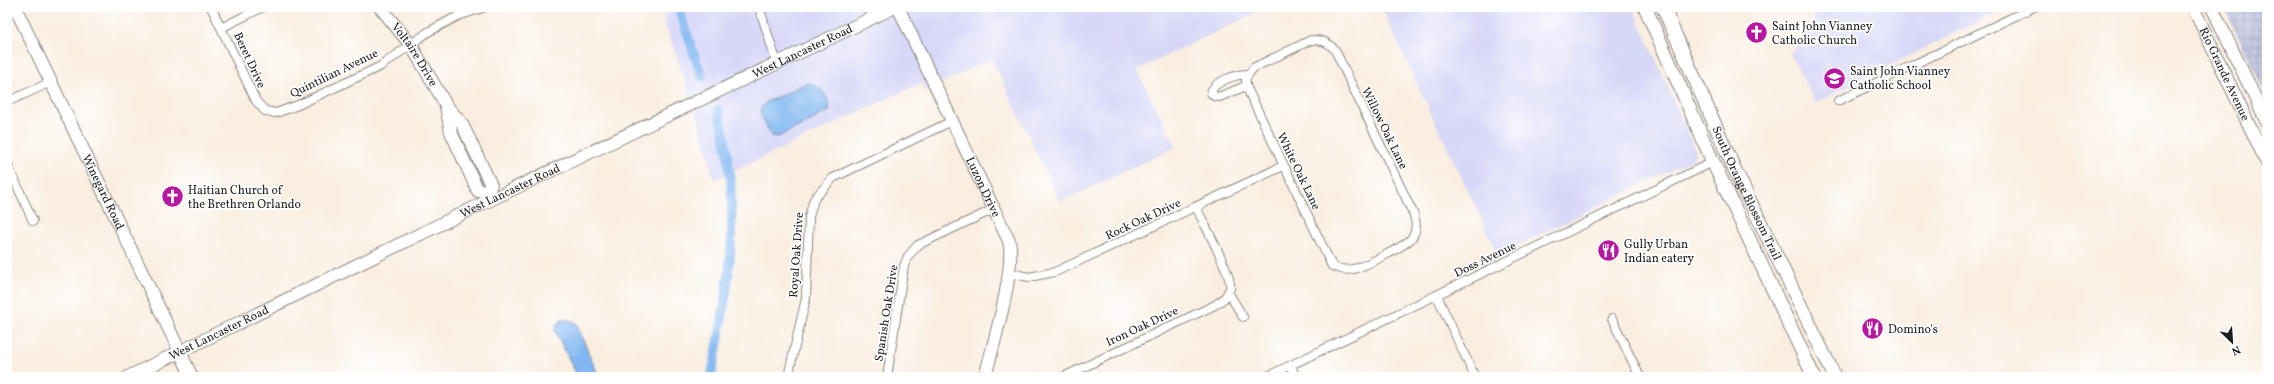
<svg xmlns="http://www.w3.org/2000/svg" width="2274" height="384" viewBox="0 0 2274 384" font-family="Vollkorn,serif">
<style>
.built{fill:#d7d7f8}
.industrial{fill:url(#industrial-grid)}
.water{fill:#82b8f1;stroke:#4f6a86}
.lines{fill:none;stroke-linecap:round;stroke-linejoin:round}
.canal{stroke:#82b8f1;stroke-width:9}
.street-casing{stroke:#8a857e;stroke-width:10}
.secondary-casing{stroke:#8a857e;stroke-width:14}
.primary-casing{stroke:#8a857e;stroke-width:15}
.street{stroke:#fff;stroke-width:8}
.secondary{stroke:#fff;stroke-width:12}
.primary{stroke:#fff;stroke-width:13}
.labels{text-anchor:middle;stroke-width:3.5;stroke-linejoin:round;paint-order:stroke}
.poi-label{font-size:12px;fill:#1c1c1c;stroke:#fff;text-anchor:start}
.street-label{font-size:12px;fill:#1c1c1c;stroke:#fff}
</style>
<defs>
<pattern id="industrial-grid" width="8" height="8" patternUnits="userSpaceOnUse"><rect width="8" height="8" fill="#bfc2dd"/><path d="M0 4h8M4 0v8" fill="none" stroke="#a4a6bd"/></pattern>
</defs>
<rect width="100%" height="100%" fill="#fff"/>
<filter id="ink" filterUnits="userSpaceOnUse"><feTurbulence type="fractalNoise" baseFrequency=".025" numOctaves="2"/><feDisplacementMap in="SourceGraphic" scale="8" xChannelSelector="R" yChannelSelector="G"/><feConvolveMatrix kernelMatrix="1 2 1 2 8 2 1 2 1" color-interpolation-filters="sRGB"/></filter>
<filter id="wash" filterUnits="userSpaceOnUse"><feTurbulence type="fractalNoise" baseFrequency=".012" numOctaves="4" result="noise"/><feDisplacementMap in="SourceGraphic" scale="16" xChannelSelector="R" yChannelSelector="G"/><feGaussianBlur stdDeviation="0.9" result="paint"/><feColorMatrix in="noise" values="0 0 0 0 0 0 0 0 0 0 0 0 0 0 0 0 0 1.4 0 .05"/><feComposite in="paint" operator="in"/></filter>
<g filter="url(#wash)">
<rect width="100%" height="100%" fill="#f9eee0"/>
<path class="built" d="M685,7H1268L1137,70L1176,147L1060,202L992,59L925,91L921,83L714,180L703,133L662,15Z
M1381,7H1633L1696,152L1694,159L1498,255Z
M1809,7H2007L1815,103L1790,53L1815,21Z"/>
<path class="industrial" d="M2224,7H2267V98Z"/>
<path class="water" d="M807,83C818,84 832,99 829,111L778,137L772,136L760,114L761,107L767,102Z
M561,320H570L576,323L599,377H578L555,331L556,325Z"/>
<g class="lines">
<path class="canal" d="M678,7L702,77
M711,377C730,290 743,198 718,110"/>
</g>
</g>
<g filter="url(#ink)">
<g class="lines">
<defs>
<path id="street" d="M211,7L256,101L265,111L276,113L298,105L381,66L428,32L458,16L485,7
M759,7L777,63
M221,28L263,7
M1311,40C1322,40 1327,41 1335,50L1414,215C1416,223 1417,229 1413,236C1409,245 1363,267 1353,269C1345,271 1339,269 1332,266L1246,86V78L1253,68Z
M1246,86L1219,97L1214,96L1211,93C1213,81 1238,74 1248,74
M1838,101L2034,7
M7,102L51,82
M7,163L33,221
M1009,273L1029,277L1055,272L1283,166
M1228,292L1243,317
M1437,296L1475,377
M1612,319L1640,377
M1291,366L1296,377
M788,377L806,298L809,217L814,199L833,178L952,121
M887,377L904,266L908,256L918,245L994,209
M1063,377L1215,305C1222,301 1228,296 1230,288C1233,276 1203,222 1196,207
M1266,377L1713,162"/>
<g id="secondary">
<path id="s1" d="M15,7L192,377"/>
<path id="s2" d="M380,7L411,45L446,105L462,124L491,185L487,192"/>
<path id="s3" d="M898,7L1009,241C1016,269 993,345 985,377"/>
<path id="s4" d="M2193,7L2267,163"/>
<path d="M2212,7L2267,123"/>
<path d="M446,106L451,132L478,191L487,192"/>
<path id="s5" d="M128,377L490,200L895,7"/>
</g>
<g id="primary">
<path d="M1645,7L1713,162L1814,377"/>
<path id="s6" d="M1663,7L1734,168L1835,377"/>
</g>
</defs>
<use href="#street" class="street-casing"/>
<use href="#secondary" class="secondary-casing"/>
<use href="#primary" class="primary-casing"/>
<use href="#street" class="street"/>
<use href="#secondary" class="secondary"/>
<use href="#primary" class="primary"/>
</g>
</g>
<defs>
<symbol id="church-disc" viewBox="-11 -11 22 22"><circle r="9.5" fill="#b5179e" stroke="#fff"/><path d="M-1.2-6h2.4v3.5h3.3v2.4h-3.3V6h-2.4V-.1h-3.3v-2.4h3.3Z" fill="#fff"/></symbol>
<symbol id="school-disc" viewBox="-11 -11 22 22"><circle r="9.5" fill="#b5179e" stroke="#fff"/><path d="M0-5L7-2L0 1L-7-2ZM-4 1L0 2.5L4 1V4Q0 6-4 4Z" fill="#fff"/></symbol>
<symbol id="restaurant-disc" viewBox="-11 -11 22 22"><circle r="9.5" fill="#b5179e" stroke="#fff"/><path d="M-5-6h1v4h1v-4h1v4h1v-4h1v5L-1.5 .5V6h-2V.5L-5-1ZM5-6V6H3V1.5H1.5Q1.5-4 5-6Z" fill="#fff"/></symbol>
</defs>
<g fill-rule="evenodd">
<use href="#church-disc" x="1744" y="20" width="25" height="25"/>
<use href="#school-disc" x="1822" y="66" width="25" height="25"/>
<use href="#church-disc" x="160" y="184" width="25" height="25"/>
<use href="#restaurant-disc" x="1596" y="238" width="25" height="25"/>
<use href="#restaurant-disc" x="1860" y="316" width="25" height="25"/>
</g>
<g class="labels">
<g class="poi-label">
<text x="1772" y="30">Saint John Vianney<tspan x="1772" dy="14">Catholic Church</tspan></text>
<text x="1850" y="75">Saint John Vianney<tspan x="1850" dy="14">Catholic School</tspan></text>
<text x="188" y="194">Haitian Church of<tspan x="188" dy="14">the Brethren Orlando</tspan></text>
<text x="1624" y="248">Gully Urban<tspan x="1624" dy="14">Indian eatery</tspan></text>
<text x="1888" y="333">Domino's</text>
</g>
<g class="street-label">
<text dy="4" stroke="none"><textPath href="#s5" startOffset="749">West Lancaster Road</textPath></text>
<text dy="4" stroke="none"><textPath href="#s2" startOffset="59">Voltaire Drive</textPath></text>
<text transform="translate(250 60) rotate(65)" y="4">Beret Drive</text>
<text transform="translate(334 73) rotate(-26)" y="4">Quintilian Avenue</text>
<text dy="4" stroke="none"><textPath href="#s4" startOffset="74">Rio Grande Avenue</textPath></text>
<text transform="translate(1385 128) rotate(64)" y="4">Willow Oak Lane</text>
<text transform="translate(1299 171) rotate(64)" y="4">White Oak Lane</text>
<text dy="4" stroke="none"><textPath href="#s3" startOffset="199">Luzon Drive</textPath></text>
<text dy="4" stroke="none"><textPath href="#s5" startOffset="425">West Lancaster Road</textPath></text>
<text dy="4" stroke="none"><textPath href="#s1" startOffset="205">Winegard Road</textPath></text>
<text dy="4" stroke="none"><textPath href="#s6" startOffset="204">South Orange Blossom Trail</textPath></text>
<text transform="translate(1143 219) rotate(-25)" y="4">Rock Oak Drive</text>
<text transform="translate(796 255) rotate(-86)" y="4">Royal Oak Drive</text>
<text transform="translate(1485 259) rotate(-26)" y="4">Doss Avenue</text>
<text transform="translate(886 313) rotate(-81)" y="4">Spanish Oak Drive</text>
<text transform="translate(1142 326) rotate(-25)" y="4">Iron Oak Drive</text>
<text dy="4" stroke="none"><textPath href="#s5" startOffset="101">West Lancaster Road</textPath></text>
</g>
</g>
<rect width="2274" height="384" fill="none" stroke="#fff" stroke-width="24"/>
<g transform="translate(2232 342) rotate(155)" stroke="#ffffff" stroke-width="3" paint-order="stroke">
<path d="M0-3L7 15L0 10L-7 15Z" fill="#1c1c1c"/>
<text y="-6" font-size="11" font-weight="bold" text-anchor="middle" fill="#1c1c1c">N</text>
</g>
</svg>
